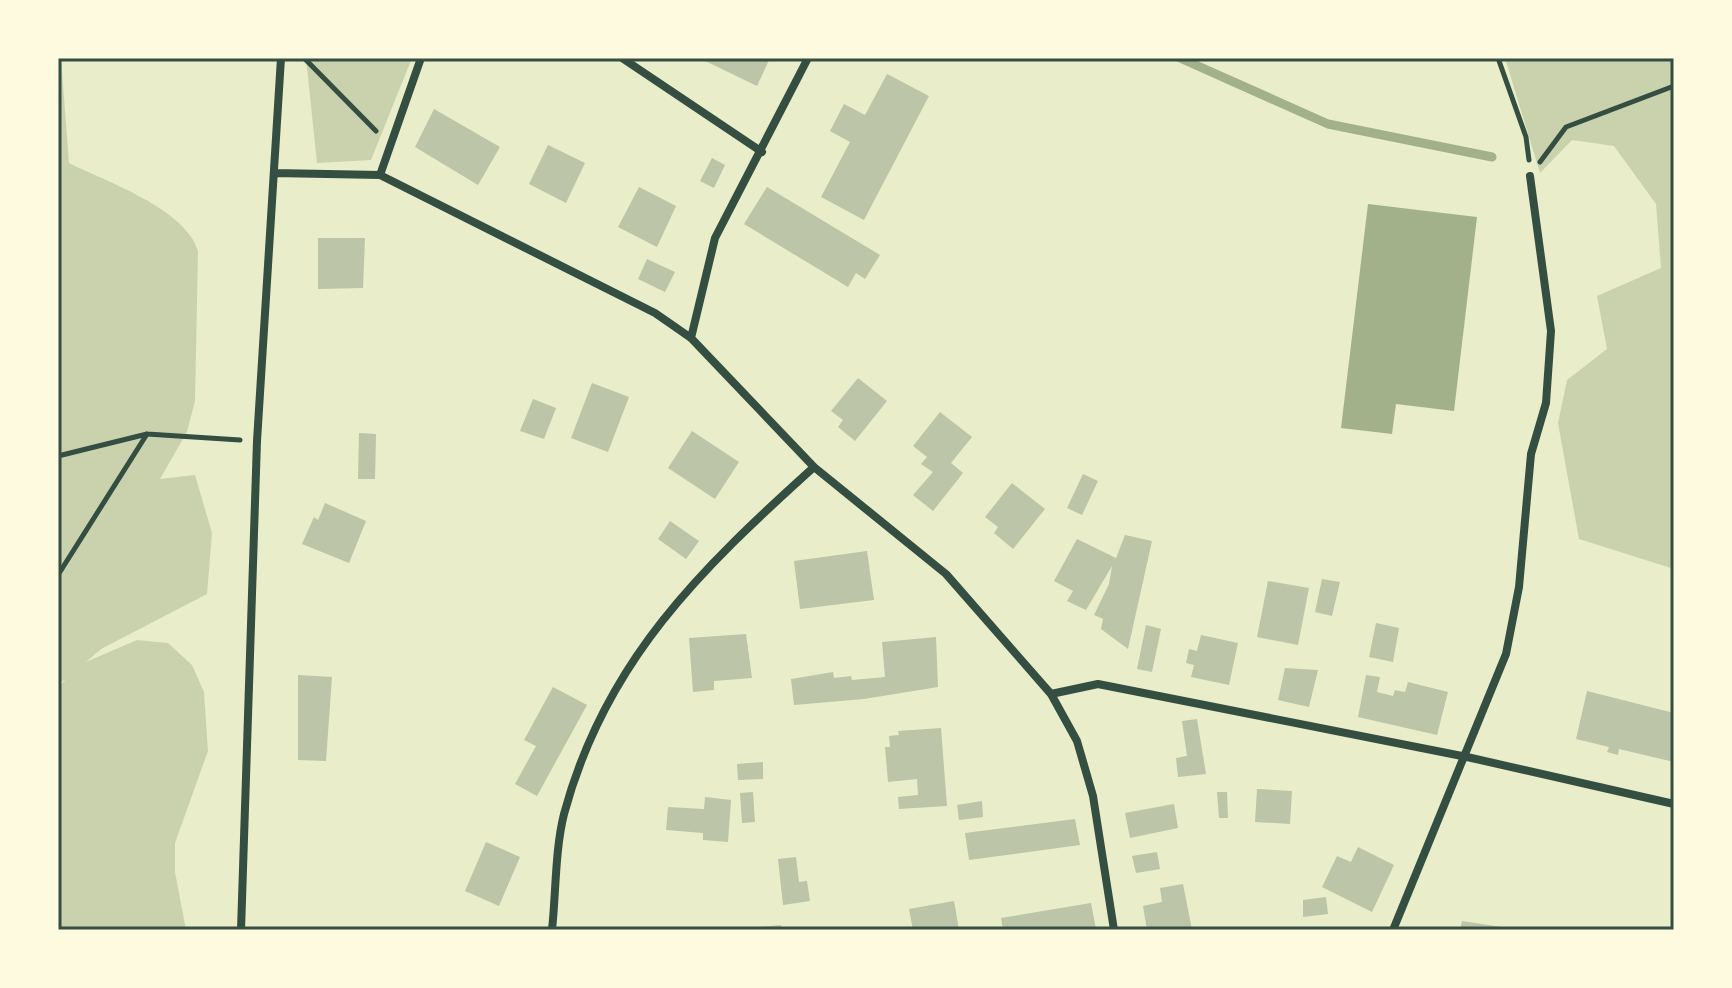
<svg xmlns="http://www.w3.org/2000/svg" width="1732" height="988" viewBox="0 0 1732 988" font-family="Signika,sans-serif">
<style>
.green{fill:#cad2ad}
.water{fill:#a3b18a}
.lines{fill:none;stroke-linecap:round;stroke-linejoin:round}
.stream{stroke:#a3b18a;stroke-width:9}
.building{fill:#bcc5a7}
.path{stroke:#344e41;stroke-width:5}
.minor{stroke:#344e41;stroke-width:8}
.neatline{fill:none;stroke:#344e41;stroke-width:3}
</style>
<rect width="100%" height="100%" fill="#e9edc9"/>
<path class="green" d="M58,58H61L69,163C107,182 186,209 198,251L195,401L187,432L160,479L195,475L212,533L207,594L101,649L86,662L137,640L168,643L192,665L204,692L208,751L175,843V872L186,930H58V687L66,679L58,684Z
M306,58H412L371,160L317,163Z
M1505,58H1674V569L1579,539L1558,423L1567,380L1607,349L1597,296L1661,268L1656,204L1614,146L1572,140L1540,173Z"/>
<path class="water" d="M1368,204L1477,217L1454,411L1396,404L1392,434L1341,428Z"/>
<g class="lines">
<path class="stream" d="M1180,58L1328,124L1492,157"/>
</g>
<path class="building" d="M699,58H770L757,86Z
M887,74L929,96L864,220L821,197L850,142L830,131L844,104L865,115Z
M434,109L500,147L478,185L415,147Z
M548,145L585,163L566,203L529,184Z
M712,158L725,165L714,188L700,181Z
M639,187L676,206L657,247L618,227Z
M767,187L880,255L865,279L856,273L848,287L744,224Z
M318,238H365L363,288L318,289Z
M647,259L675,272L665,292L638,279Z
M858,378L887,401L855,441L838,427L843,420L831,411Z
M592,383L629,397L608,452L571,438Z
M533,399L556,408L544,439L520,431Z
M940,412L972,437L951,463L963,473L933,511L913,495L933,472L921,464L927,457L913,446Z
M692,431L739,462L715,499L668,468Z
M359,433L376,434L375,479H358Z
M1083,474L1098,481L1082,515L1067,508Z
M1012,483L1045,509L1013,549L994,533L998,527L985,517Z
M325,503L366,521L349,563L302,544L314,517L318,520Z
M670,521L699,541L686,559L658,539Z
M1125,535L1152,541L1128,649L1101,629L1103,619L1094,615L1109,584L1112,566L1086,610L1067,601L1073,591L1054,581L1077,539L1116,558Z
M867,551L874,600L800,609L794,561Z
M1322,579L1340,582L1332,616L1315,612Z
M1268,581L1309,588L1298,645L1257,637Z
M1376,623L1399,628L1393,662L1369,657Z
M1146,625L1161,629L1152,672L1137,669Z
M746,634L752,678L714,681V690L693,692L689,638Z
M1201,635L1238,643L1229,685L1191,677L1194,665L1186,663L1189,649L1197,651Z
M936,637L938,687L864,699L794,705L791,679L833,672L834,678L851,676L852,680L885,677L882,642Z
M1285,668L1318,670L1309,707L1278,700Z
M298,675L332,677L326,761L298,760Z
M1366,675L1380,677L1377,692L1393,696L1395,690L1405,692L1408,682L1448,692L1437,735L1358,717Z
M553,687L587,705L537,796L515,784L536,746L524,740Z
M1587,691L1674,713V762L1619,749L1618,755L1607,752L1609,747L1576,739Z
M1197,719L1206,774L1178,777L1176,758L1187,756L1182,721Z
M941,728L947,806L899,809L898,797L918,795L917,779L888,782L885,747H890L889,736L899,735L898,731Z
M763,762V779L738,780L737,764Z
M1257,789L1292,791L1290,824L1255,822Z
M753,792L755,822L742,823L740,793Z
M1217,792H1227L1228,818H1219Z
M705,797L731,800L728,842L703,840V833L666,830L668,807L704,809Z
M982,801L983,817L959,820L957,805Z
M1174,804L1178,828L1130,838L1125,813Z
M1075,819L1080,845L969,860L965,833Z
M486,842L520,857L499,906L465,891Z
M1358,847L1394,865L1372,912L1322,887L1337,856L1351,862Z
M1157,852L1160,869L1136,873L1132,856Z
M796,857L799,882L807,881L810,901L783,905L778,859Z
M1183,884L1192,930H1147L1143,906L1162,902L1160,888Z
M1326,897L1328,914L1303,917V900Z
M954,901L959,930H913L909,909Z
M1091,903L1096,929L1003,930L1001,918Z
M1462,921L1508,928L1507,930H1460Z
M781,925L782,930H761L760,927Z"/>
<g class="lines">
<path class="path" d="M304,58L376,131
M1498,58L1526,137L1529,160
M1540,162L1566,127L1674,86
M58,456L147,434L240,440
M58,575L147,434"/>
<path class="minor" d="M622,58L762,152
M274,173L380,175L655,313L691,338L814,467L946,574L1051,694L1077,741L1093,796L1114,930
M380,175L421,58
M691,338L715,238L808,58
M1051,694L1098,684L1467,757L1674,804
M241,930L257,441L281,58
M552,930C556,893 555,850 564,814C605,661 701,569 814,467
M1393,930L1506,654L1519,587L1531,454L1546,403L1551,331L1530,176"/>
</g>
<rect width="1732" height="988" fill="none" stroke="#fefae0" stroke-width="120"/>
<rect x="60" y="60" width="1612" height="868" class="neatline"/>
</svg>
